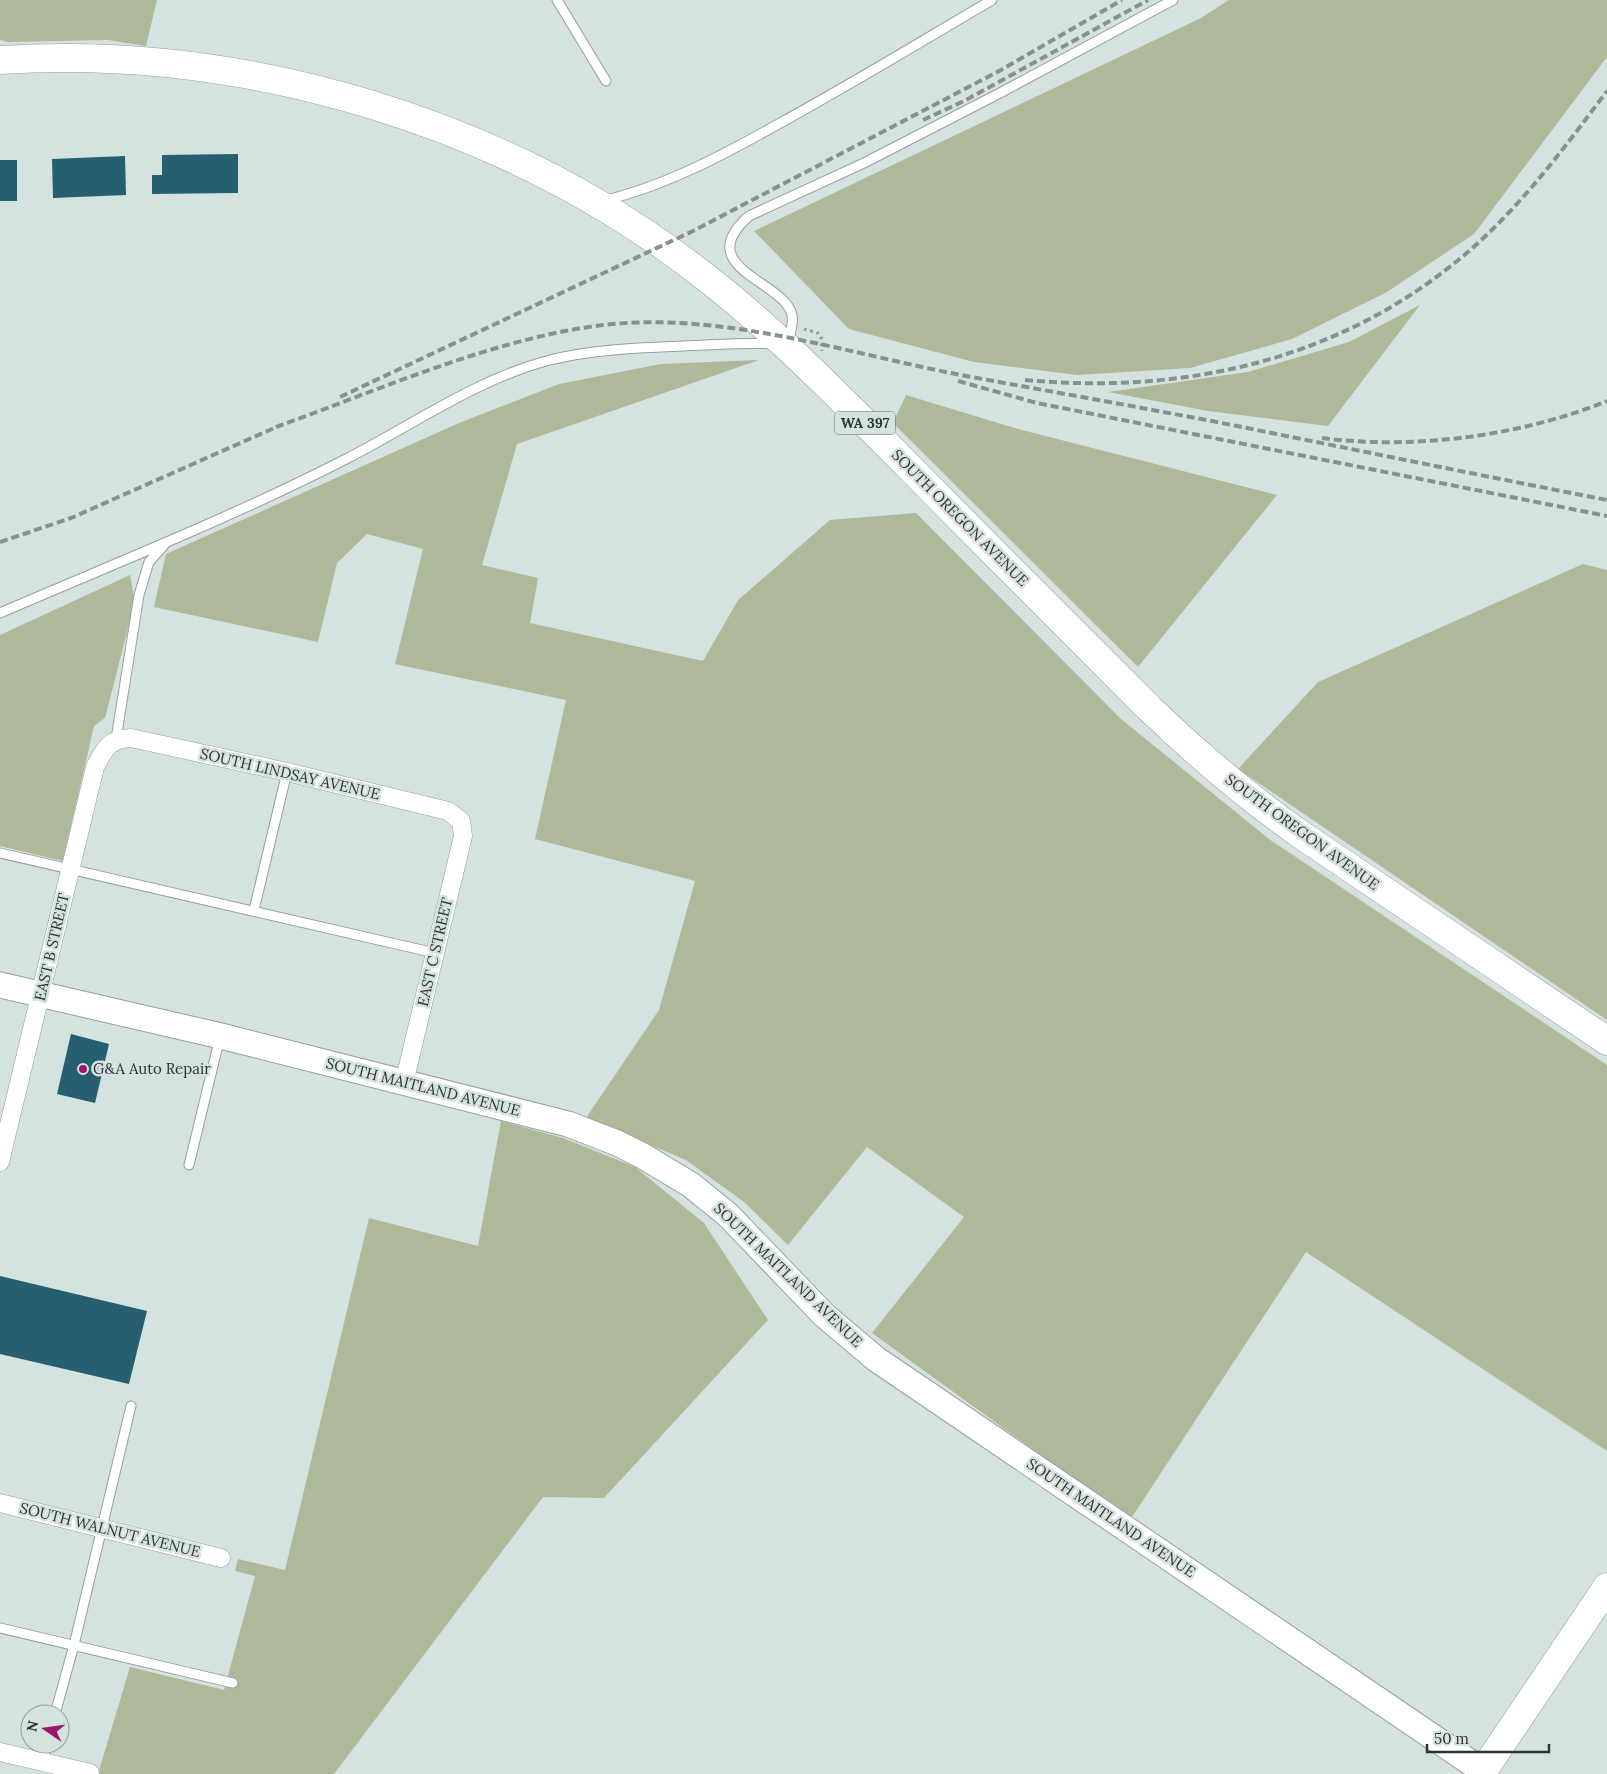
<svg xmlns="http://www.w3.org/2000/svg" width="1607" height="1774" viewBox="0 0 1607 1774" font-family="Lora,serif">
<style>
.green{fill:#aeb999}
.building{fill:#265f6f}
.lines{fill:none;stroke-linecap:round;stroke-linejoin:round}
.lane-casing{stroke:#93a19f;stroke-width:11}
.street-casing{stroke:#93a19f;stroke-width:19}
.secondary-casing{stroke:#93a19f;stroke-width:27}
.primary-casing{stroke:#93a19f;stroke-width:29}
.path{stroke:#8e9897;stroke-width:3;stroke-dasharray:2.5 4;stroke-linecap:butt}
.lane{stroke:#fff;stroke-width:9}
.street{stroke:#fff;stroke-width:18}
.secondary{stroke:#fff;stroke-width:25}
.primary{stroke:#fff;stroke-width:28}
.rail{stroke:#879190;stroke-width:4;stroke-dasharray:8 4;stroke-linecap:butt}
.poi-dot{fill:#9c1769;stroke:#d4e2e0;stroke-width:2}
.labels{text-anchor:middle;stroke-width:5;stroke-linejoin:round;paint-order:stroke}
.shield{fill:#d4e2e0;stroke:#606867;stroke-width:1}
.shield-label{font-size:14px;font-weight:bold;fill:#2e3333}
.street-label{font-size:15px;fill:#2e3333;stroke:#d4e2e0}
.poi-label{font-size:15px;fill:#2e3333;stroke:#d4e2e0;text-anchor:start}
</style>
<rect width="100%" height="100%" fill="#d4e2e0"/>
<path class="green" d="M0,0H157L146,46L107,40L8,42L0,40Z
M1229,0H1607V57L1474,234L1387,292L1292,339L1190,368L1077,375L974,362L849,329L754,231L1201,18Z
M1420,305L1328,426L1208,411L1108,392L1248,372L1349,342Z
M759,360L517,444L482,565L538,578L530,623L703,661L738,600L830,520L916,513L1121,719L1269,839L1607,1065V1451L1306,1252L1130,1520L872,1333L964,1217L867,1147L788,1245L744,1202L686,1160L586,1118L659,1010L695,881L535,839L566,700L395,664L423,549L367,534L337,563L318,642L154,607L166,554L459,423L559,384L661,364Z
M906,395L1018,429L1277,495L1138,667L893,423Z
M1583,564L1607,570V1020L1238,769L1318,682Z
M130,575L135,601L105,718L94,726L63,861L0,846V635Z
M501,1121L563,1138L635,1167L704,1223L768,1320L604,1498L543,1497L334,1774H98L130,1667L224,1690L255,1576L235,1571L238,1559L285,1570L369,1218L478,1246Z"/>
<path class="building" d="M238,154V193L152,194V175H162V155Z
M125,156L126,195L53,198L52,159Z
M0,160H17V201H0Z
M71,1034L109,1044L95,1103L57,1094Z
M0,1276L147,1311L129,1384L0,1354Z"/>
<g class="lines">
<defs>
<path id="lane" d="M557,0L606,81
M602,201C666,186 725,154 782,122C853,83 922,41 992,0
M788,342C790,333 794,324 792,315C785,281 690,268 749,216L864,163L1000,93L1173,0
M0,613C116,563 235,516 348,458C414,424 477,379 550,360C594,349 639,348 683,346C714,345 744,342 775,344
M116,739L139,595L149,562L165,544
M0,853L435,953
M254,910L287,772
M189,1165L220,1037
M0,1628L233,1683
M55,1714L74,1645L131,1406
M42,1762L47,1744"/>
<path id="street" d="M0,1162L95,767C105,748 109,739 131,738L287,772L448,811L461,821L463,836L404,1083
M0,1503L221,1558
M0,1752L90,1773"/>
<path id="secondary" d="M0,985L221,1036L568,1124L617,1143L643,1156L691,1185L728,1215L824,1315L876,1359L1483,1771"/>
<path id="primary" d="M0,60C247,44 509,123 704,276C779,334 844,402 911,469C990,549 1070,629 1149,708C1197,754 1246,796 1300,834L1607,1041
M1481,1774L1607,1587"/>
</defs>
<use href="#lane" class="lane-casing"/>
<use href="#street" class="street-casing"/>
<use href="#secondary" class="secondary-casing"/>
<use href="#primary" class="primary-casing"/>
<path class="path" d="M804,329L818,333L821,337L822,351"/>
<use href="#lane" class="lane"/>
<use href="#street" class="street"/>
<use href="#secondary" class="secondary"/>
<use href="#primary" class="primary"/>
<path class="rail" d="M923,120L966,100L1148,0
M1025,380C1188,395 1344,359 1469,251C1523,204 1565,147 1607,91
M958,381L1037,403L1607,516
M340,397L693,231L1001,70L1122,0
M276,427C379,390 495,338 603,325C721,311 846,353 961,375C1053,392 1145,408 1237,426C1361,451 1484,476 1607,500
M1322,438C1414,450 1521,436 1607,401
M0,542L71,518L281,425"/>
</g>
<circle class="poi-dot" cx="83" cy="1069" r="5"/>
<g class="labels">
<rect class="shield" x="835" y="411.5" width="60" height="23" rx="4"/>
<g class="shield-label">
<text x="865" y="428">WA 397</text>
</g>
<g class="street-label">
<text transform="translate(960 518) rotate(45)" y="5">SOUTH OREGON AVENUE</text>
<text transform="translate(290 774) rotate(13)" y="5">SOUTH LINDSAY AVENUE</text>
<text transform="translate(1302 832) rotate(36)" y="5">SOUTH OREGON AVENUE</text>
<text transform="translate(52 947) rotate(-77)" y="5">EAST B STREET</text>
<text transform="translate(435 952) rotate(-77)" y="5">EAST C STREET</text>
<text transform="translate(423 1087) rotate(14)" y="5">SOUTH MAITLAND AVENUE</text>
<text transform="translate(788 1275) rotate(44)" y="5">SOUTH MAITLAND AVENUE</text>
<text transform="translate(1111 1518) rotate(34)" y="5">SOUTH MAITLAND AVENUE</text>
<text transform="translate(110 1530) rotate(14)" y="5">SOUTH WALNUT AVENUE</text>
</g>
<g class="poi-label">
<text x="93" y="1074">G&amp;A Auto Repair</text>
</g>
</g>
<g transform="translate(45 1729) rotate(283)"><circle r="24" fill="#d4e2e0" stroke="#929c9b"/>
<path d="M0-4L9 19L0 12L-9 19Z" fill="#9c1769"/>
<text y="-8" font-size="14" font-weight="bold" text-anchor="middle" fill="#2e3333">N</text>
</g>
<path d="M1427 1744v8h122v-8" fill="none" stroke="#2e3333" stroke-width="2.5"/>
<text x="1434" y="1744" font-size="15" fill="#2e3333" stroke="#d4e2e0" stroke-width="4" paint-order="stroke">50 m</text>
</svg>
